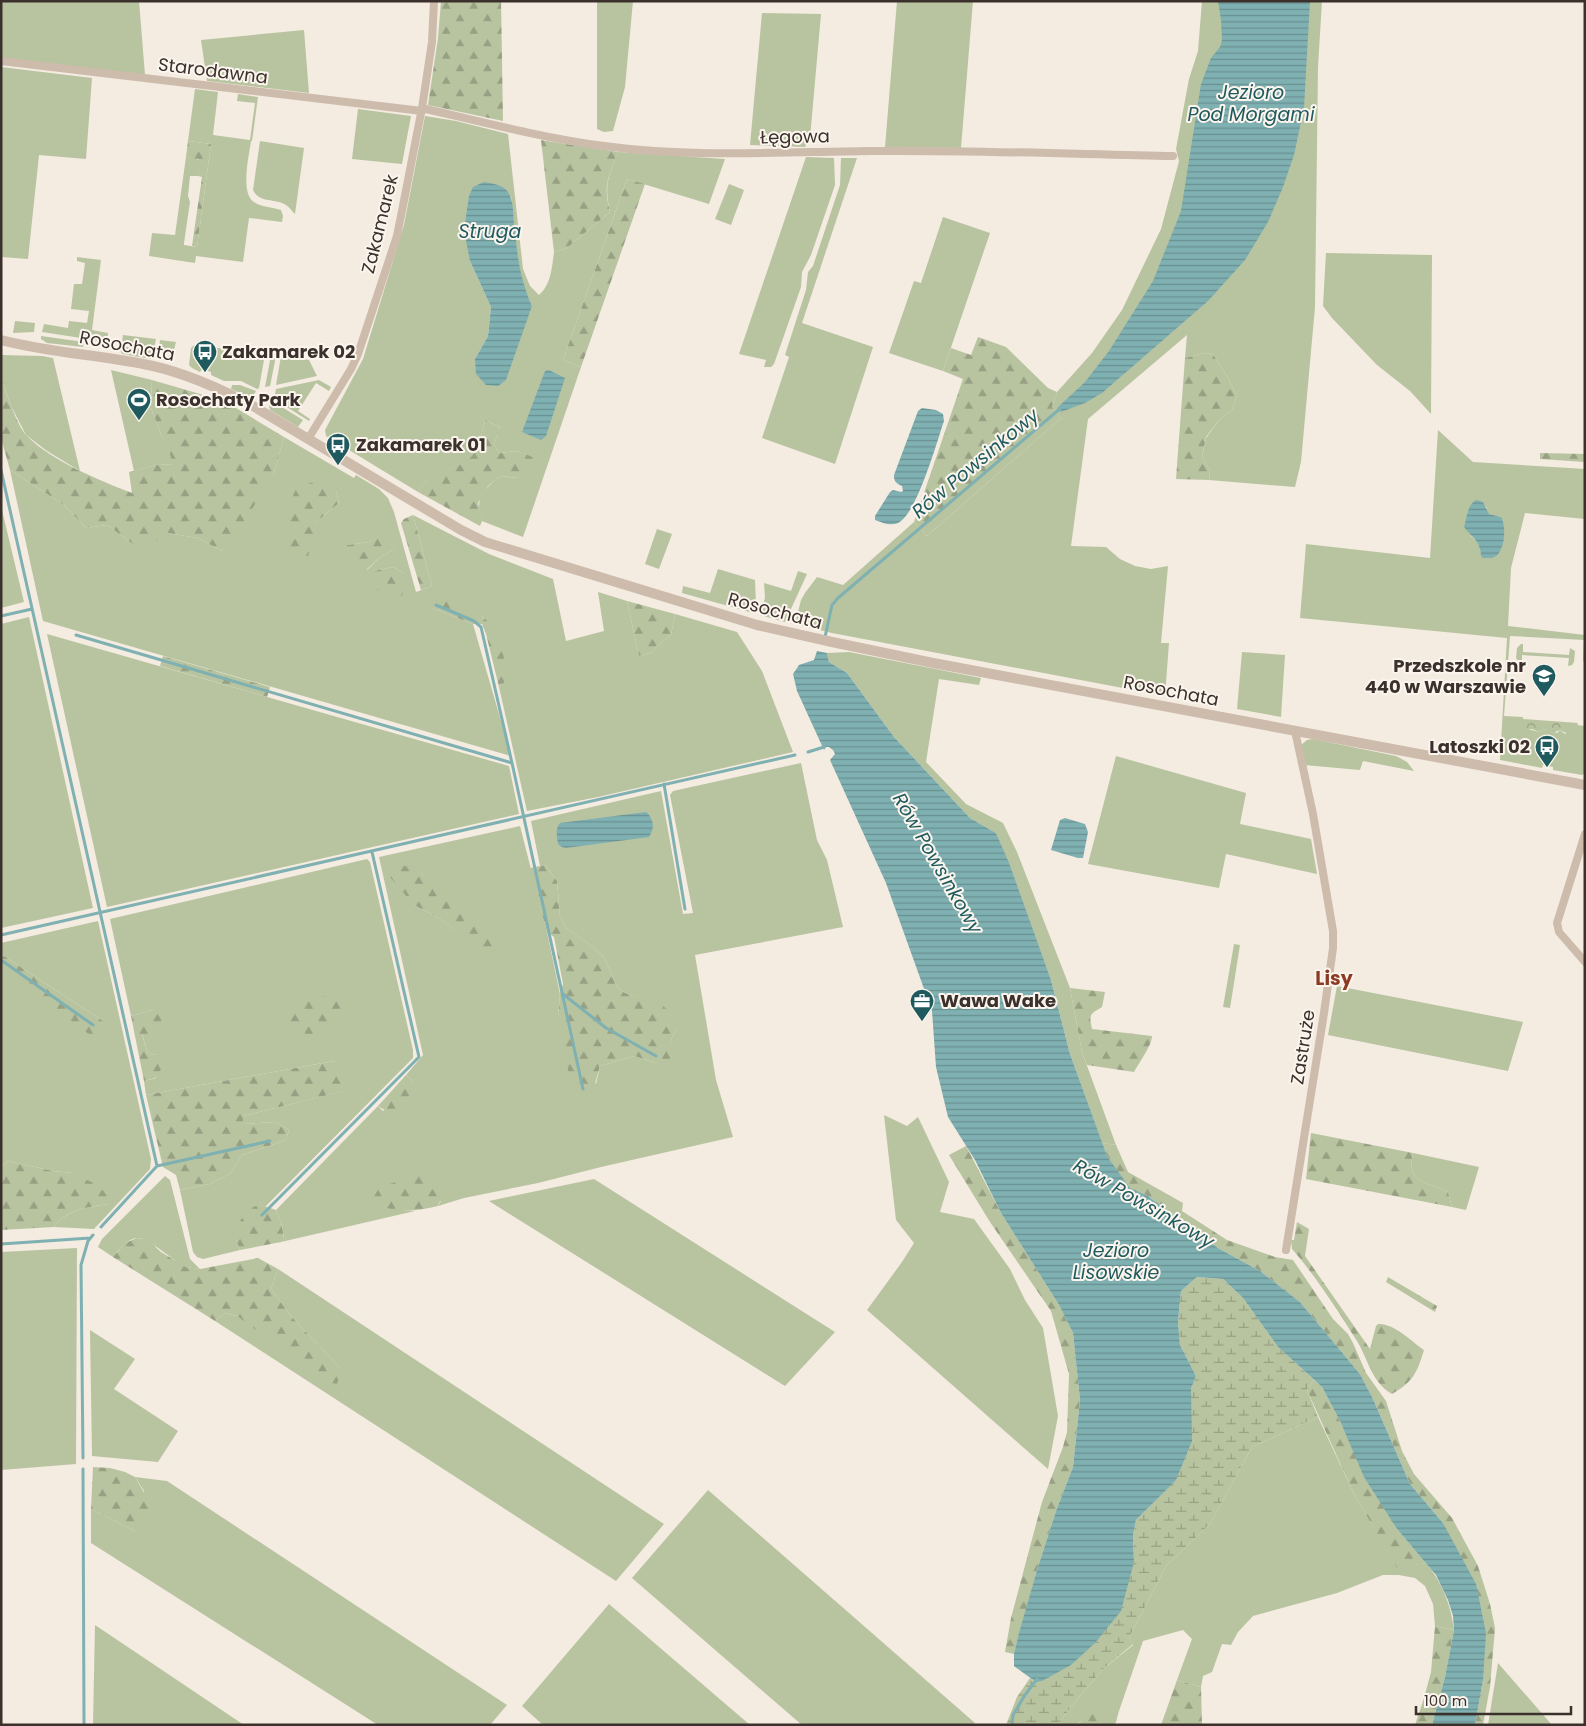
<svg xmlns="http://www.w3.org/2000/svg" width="1586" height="1726" viewBox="0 0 1586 1726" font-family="Poppins,sans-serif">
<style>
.grass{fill:#b8c4a0;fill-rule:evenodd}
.forest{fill:url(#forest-firs)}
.wetland{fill:url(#wetland-marsh)}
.park{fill:url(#park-crowns)}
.water{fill:url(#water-rules)}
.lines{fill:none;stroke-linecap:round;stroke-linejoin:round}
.stream{stroke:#7fb0b2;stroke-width:3}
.minor{stroke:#cdbbac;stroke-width:8}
.tertiary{stroke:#cdbbac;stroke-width:10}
.labels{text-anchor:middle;stroke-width:4;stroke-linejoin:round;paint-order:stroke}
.street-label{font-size:18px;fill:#3b302b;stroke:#fbf5ee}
.poi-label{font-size:18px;font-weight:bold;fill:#3b302b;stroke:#fbf5ee;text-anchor:start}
.water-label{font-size:19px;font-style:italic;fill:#1f5a5e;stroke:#fbf5ee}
.neighbourhood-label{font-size:19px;font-weight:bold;fill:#8c3b22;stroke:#fbf5ee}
</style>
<defs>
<pattern id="forest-firs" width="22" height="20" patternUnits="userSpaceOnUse" patternTransform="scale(1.25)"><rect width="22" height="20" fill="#b8c4a0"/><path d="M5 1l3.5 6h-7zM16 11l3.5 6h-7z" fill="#97a083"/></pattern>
<pattern id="wetland-marsh" width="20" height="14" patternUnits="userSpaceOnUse" patternTransform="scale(1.25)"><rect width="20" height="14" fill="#b8c4a0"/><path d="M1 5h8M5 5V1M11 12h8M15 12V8" fill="none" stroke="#97a083"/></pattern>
<pattern id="park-crowns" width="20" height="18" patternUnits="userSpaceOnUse" patternTransform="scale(1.25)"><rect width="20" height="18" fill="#b8c4a0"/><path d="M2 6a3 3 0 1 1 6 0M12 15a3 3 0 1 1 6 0" fill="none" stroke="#97a083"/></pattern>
<pattern id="water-rules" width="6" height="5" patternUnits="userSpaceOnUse" patternTransform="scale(1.25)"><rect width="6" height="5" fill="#7fb0b2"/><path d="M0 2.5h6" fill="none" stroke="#699091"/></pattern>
</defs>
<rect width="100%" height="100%" fill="#f4ebe1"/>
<path class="grass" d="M1,1H139L145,75L1,58Z
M597,1H633L625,87L613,131L604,132L597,129Z
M897,1H973L961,148L885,147Z
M1202,1H1322L1318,67L1315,307L1301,462L1295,487L1209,480L1210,470L1202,458L1206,438L1219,420L1232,410L1237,396L1228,378L1213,354L1204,353L1185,358L1187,335L1088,419L1071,546L1106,547L1120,559L1135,566L1151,569L1168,566L1161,643H1169L1165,696L832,633L795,624L801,600L805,593L817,577L843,585L914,522L927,536L1061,418L1052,407L1057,392L1092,353L1122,310L1161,229L1179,161L1176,149L1189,79L1198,51Z
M762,13L821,14L810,138L805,147L750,145Z
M304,30L309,93L207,81L201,40Z
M1,67L92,78L86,159L39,155L28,259L1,257Z
M195,89L218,92L213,135L250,140L255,103L237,101L238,94L258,97L252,141H251C249,156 240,193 254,202C261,207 272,207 281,210L283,216L282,222L249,218L243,262L196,256L195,263L149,256L152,233L175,235L186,157L196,158L200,162L198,176H190L188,196L190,202L184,243V245L197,247L211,144L188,141Z
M358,109L411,116L402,164L352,159Z
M425,116L456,121L508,134L523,269L530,286L539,295C551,285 552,267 554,252L567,248L610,212C604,185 608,177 618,152L725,159L709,204L627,179L563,360L581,367L523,537L482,521C474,499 483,490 500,476L518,478L535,459L518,451L499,453L494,444L500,427L485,420C482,431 480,448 472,457C454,474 433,466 418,492L326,436L325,430L363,359L404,225ZM511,196L518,264L522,283L532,306L475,359L488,336L491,307L470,261Z
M260,141L304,148L295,214C291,210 288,205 282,203C271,199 259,202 253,190Z
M806,157L834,158L835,185L811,255L802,272L801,287L774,364L771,367H764L766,360L739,354Z
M841,158H857L802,323L873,347L835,464L762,438L789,357L785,355L806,290L808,272L813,266L840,185Z
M729,184L744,190L731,225L715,219Z
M943,217L990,233L943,371L889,353L914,281L921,283Z
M1326,253L1432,255L1431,414L1410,391L1377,365L1332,318L1323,306Z
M77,257L101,260L92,330L108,333L107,342L42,332L44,324L68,328L69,321L87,323L89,311L71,309L74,284H82L85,263L77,261Z
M15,321L35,323L34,332L13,333Z
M123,335L156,339L154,348L122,343Z
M41,336L84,342L83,347L47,343L41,339Z
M160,340L176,342L173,354L161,350L159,348Z
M194,345L265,354L259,388L257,389L241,381H224L211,375V372L202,369L200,372L192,368L189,365L191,348Z
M121,346L153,351L151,359L122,354L120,350Z
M1,355L42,356L53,358L80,471L47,451L26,435L11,406L1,377Z
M271,355L276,356L270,386L265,387Z
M281,356L309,360L317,376L276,385Z
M111,370L152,380L151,408L161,434L175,464L156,465L134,471Z
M319,380L331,387L329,391L316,383L298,411L310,419L309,421L274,399L276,389Z
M232,385H240L256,391L252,398L231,389Z
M272,401L303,420L298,427L270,410L269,406Z
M1438,430L1473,462L1585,469V519L1525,513L1511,568L1508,626L1585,635V664L1583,660L1584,640L1510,636L1504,716L1523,717V719H1520L1528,729L1539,732L1545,729L1557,733L1560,730L1565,734L1577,725L1585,726V773L1582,775L1553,770V767L1543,765L1542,768L1500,760L1507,638L1300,618L1306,544L1430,558ZM1486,506L1488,514L1501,517L1480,554C1481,545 1478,542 1471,536Z
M284,437L354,478L356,475L379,489L388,498L394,512L416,592L432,586L413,515L489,554L553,579L566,641L604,631L598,592L627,601L639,656L653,652L655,648L671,635L675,614L737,632L762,671L793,752L598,797L527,811L499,687L506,681L483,617L432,608L473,624L511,756L43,621L10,470L64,505L86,528L107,525L134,545L167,533L198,538L222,551L275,470ZM336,491L339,503L315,523ZM385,535L394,549L378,559L367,570L347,545L369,542ZM393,567L405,574V588L400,600L374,571Z
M1,506L24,602L1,608Z
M657,529L672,534L659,569L645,564Z
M718,569L755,580L756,605L753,613L682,593L683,586L710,593Z
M798,571L807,574L785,622L760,615L765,598L764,583L791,591Z
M29,617L93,908L1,928V624Z
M47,634L509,766L519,814L107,907Z
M1521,644H1523V652L1569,655L1570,648L1575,651L1574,662L1572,665L1568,666L1569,658L1522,655V662H1519L1516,658L1517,648Z
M849,652L981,678L979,685L939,679L926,762L966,804L1003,823L1017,852L1070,988L1082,1052L1116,1145L1102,1143L1070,1054L1051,980L996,833L970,818L894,737L847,673L829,662L827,653Z
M1242,652L1285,655L1281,717L1237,709Z
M1313,739L1396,756L1407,762L1414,771L1363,761L1360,770L1304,765L1300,746L1307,740Z
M1116,756L1246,793L1240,824L1311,839L1317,874L1226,854L1219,888L1088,864Z
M801,763L817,840L827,860L843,927L695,955L716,1080L733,1137L601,1167L538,1183L464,1198L438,1206L441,1201L400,1210L415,1211L281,1242L284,1238L282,1226L276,1210L378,1106L383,1111L414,1082L406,1075L423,1055L379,857L520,826L547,932L560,994L558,1016L596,1084L600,1066L634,1056L656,1063L672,1050L671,1040L676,1029L644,1000L625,993L617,987L604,957L589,944L567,929L560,916L557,881L545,865L540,866L531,821L661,791L683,914L693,913L670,795L673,791ZM421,873L435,885L489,955L440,919L414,905Z
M367,859L370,862L413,1050V1058L265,1207L261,1205L236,1240L240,1250L203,1259L197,1257L193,1252L180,1190L210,1184L231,1173L242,1155L286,1140L289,1130L276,1122L243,1124V1116L347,1090L334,1061L146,1095L144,1081L156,1078V1055L148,1054L142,1034L155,1033L153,1010L131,1016L110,919Z
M98,921L151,1159L150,1169L94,1229L54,1227C66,1210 88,1207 108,1204L72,1173L53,1171L8,1161L1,1167V972L14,980L103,1021L1,954V943Z
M1234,944L1240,945L1230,1008L1223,1007Z
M1337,986L1523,1022L1508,1071L1328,1035Z
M884,1115L907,1126L918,1117L949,1182L940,1212L974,1219L1010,1269L1025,1300L1043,1328L1058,1416L1048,1469L867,1310L902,1262L914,1243L896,1220Z
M1413,1153L1479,1167L1466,1210L1452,1207L1448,1192C1426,1181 1406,1185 1413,1153Z
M165,1176L170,1180L190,1259L200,1269C195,1268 189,1268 184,1266C172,1260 148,1237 137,1238C126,1239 119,1250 113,1257L98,1247L102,1239Z
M594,1179L835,1332L785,1386L489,1201Z
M77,1248L76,1464L1,1470V1252Z
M278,1269L664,1524L616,1581L215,1321L225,1313L237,1316L265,1336L341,1369L291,1316L271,1289Z
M90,1330L135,1359L114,1389L178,1431L158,1462L92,1456Z
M1318,1417L1353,1492L1397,1567L1426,1563C1442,1582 1451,1605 1454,1630L1435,1626L1433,1604L1425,1586L1415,1578L1399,1575H1383L1337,1593L1253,1616L1238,1632L1231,1645L1222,1644L1212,1672L1203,1676L1201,1687L1177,1680L1192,1639L1183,1630L1143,1641L1119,1711H1103L1080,1722L1077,1725H1058L1070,1708L1102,1670L1133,1645L1129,1638L1166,1566L1210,1524L1252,1447Z
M135,1477L167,1481L507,1705L490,1725H378L91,1543V1509L135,1531L144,1491Z
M708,1490L975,1723L973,1725H802L632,1578Z
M609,1604L750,1725H543L522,1706Z
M95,1625L244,1725H93Z
M1498,1663L1552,1725H1488Z"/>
<path class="forest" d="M441,1H501L503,121L428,105L438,38Z
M541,140L618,152C608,178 603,185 610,212L567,248L554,252Z
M188,141L211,144L197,247L192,246L202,177L198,176L199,162L198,159L186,157Z
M627,179L645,184L581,367L563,360Z
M978,337L1006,347L1048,388L1057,392L1052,407L1061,418L927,536L914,522L963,379L943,371L951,348L971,355Z
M1204,353L1213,354L1228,378L1237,396L1232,410L1219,420L1206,437L1202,458L1210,470L1209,480L1176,479L1185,358Z
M1,376C6,392 16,424 27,436C53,462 99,480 132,493L129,472L156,465L174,464L161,434L151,408L152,380L200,394L231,405L284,437L275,470L242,526L222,551L198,538L167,533L147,547L134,545L107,525L86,528L64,505L10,470L1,438Z
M485,420L500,427L494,444L499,453L518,451L535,458L531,476L518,478L500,476L488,486L478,503L482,521L480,526L418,492C433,465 455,474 472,456C480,448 482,431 485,420Z
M1540,453L1585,454V462L1540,459Z
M317,481L336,491L339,503L315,523L313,543L308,556H294L285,538V514L297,487Z
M413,515L432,586L421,590L401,523L404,519Z
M385,534L397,540L394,549L378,559L363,573L346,559L347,545L369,542Z
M393,567L405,574V588L400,601L372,587L374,571Z
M435,597C450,603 468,608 482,617C499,627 507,662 506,681L499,687L486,634L482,624H473L432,608L429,603Z
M627,601L675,614L671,635L655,648L653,652L639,656Z
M163,656L270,687L267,697L160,666Z
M545,865L557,881L560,916L567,929L589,944L604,957L617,987L625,993L663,1006L674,1015L676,1029L671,1040L673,1050L670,1059L656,1063L634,1056L600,1066L591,1098L579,1096L571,1086L558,1016L560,994L563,984L554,937L547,932L530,868Z
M396,866H406L421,873L498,934L500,947L489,956L440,919L414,905L390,877Z
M1,954L103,1021L101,1032L93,1037L1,972Z
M1070,988L1105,992L1102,1007C1089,1015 1089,1014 1092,1029L1152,1036C1152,1045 1139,1063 1134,1072L1087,1065L1082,1052Z
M332,995L345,1003L340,1021L310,1035L294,1031L288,1019V1011L303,999Z
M153,1010L162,1014L163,1027L155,1033L142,1035L148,1054L156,1055L163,1058L162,1068L155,1078L144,1081L131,1016Z
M334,1061L349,1081L348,1090L243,1116V1124L276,1122L289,1130L286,1140L242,1155L231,1173L210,1184L180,1190L176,1175L163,1167L146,1095Z
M406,1075L414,1082C413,1100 395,1120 378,1106Z
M1311,1133L1413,1153C1406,1185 1426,1181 1448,1192L1452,1207L1306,1179Z
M1102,1143L1116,1145L1128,1172L1183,1203L1182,1211L1227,1240L1275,1257L1293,1260L1333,1319L1348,1334L1353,1343L1366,1373L1386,1401L1402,1451L1414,1474L1452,1518L1478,1566L1490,1604L1495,1628L1490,1687L1483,1725H1475L1483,1680L1443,1523L1410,1484L1373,1399L1360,1374L1300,1302L1260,1271L1218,1248L1148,1196L1130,1189L1107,1156Z
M966,1146L1001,1213L1059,1305L1073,1333L1080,1400L1073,1467L1056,1511L1037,1570L1014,1654L1005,1652L1011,1618L1042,1502L1063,1447L1067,1432L1069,1374L1051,1311L990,1222L949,1155Z
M8,1161L53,1171L72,1173L98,1185L107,1195L108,1204C88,1207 66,1210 54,1227L1,1230V1167Z
M417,1174L431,1178C436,1187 444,1196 438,1206C417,1211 390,1215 372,1200L379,1188Z
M261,1205L276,1210L282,1226L284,1239L281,1242L240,1250L236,1240L234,1227L253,1207Z
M1297,1222L1309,1229L1305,1256L1370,1349L1376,1326L1378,1324C1394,1323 1411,1341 1424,1350C1417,1373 1413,1382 1392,1394C1372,1383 1368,1359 1357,1341C1338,1311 1315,1275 1292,1249L1291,1240H1294Z
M137,1238L148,1240L161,1252L186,1267L200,1269L258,1258L278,1269L271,1289L291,1316L341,1369L337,1384L325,1382L237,1316L225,1313L215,1321L113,1257L125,1243Z
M1388,1277L1437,1306L1435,1312L1386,1282Z
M1314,1380L1322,1387L1397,1529L1426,1563L1397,1568L1353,1492L1307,1390Z
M93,1467L110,1468L125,1472L135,1477L150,1503L147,1524L135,1531L91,1509Z
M1435,1626L1454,1630L1445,1677L1432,1725H1415L1424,1698L1431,1672Z
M1177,1680L1201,1687L1202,1725H1161Z
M1103,1711H1119L1115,1725H1077L1092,1713Z"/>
<path class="wetland" d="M1197,1277L1223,1279L1243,1298L1278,1347L1314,1380L1307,1390L1318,1417L1252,1447L1210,1524L1166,1566L1129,1638L1133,1644L1102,1670L1070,1708L1058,1725H1006L1017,1697L1030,1678L1036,1682L1134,1562L1133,1535L1136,1520L1176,1479L1191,1410V1389L1196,1376L1180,1345L1178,1322L1181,1291Z"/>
<path class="park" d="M1520,719H1523L1578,723L1577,726L1568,734L1560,730L1553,733L1545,729L1539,732L1532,729L1520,730L1516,724Z"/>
<path class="water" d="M1218,1H1310L1304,108L1294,155L1283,187L1268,222L1245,260L1208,301L1102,393L1085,403L1061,412L1057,408L1085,382L1109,351L1153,281L1181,211L1201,84L1211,58L1220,47L1222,40L1221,20Z
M484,182C495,184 506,185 510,196C514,204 513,222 515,231C518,261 520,278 532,306L506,380L498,386L486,385L476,374L475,359L488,336L491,307L470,261L464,230L469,196L473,187Z
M549,370L565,378L546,436L541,440L522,432L545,371Z
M922,408L936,410L943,414L944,421C937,441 917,514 898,523C890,526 883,523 875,520V516L890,492L893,490L901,492L903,491L902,486C896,483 894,482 894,475L918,411Z
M1476,500L1483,502L1489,514L1501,517C1507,527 1505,555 1492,558C1491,558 1484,558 1483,558L1481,556C1480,540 1473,539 1464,527C1467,518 1467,505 1476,500Z
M817,651L827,653L829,662L847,673L894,737L970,818L996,833L1009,863L1051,980L1070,1054L1107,1156L1130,1188L1148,1196L1218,1248L1260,1271L1300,1302L1360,1374L1373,1399L1410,1484L1443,1523L1476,1584L1486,1633L1483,1680L1475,1725H1432L1445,1677L1454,1630L1453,1616L1448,1600L1436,1575L1397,1529L1364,1477L1341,1423L1322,1387L1278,1347L1243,1298L1223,1279L1197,1277L1181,1291L1178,1322L1180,1345L1196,1376L1191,1389L1192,1441L1176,1480L1136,1520L1133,1535L1134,1562L1121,1611L1095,1643L1071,1665L1042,1681L1036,1682L1014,1666V1654L1019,1633L1037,1570L1056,1511L1073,1467L1080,1400L1073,1333L1059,1305L1001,1213L975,1160L948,1117L936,1067L932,1011L886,883L830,760L835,754L833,750L829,747H826L824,750L797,691L793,674L799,665L814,660Z
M646,812C654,819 655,828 649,837L566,848L562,847L558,844C557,837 555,828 560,823Z
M1065,818L1085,824L1088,832L1083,858H1078L1051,850L1060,820Z"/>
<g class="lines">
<path class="stream" d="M1,470L157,1166
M436,605L474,621L481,627L512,763
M1,616L32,609
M76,635L512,763L583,1089
M825,637L832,605L838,598L1062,407
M808,752L824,747
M664,784L685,909
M1,935C266,876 530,814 795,755
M1,960L93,1025
M563,994L606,1028L656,1056
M262,1215L419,1057L372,852
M101,1227L157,1166L270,1141
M1,1244L90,1238
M83,1458L81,1265L88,1241L93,1235
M83,1469L84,1725
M1012,1725L1013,1715L1025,1695L1037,1679"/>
<path class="minor" d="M1,61L422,111
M422,108C482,122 543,138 604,146C692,158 782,152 870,151C971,150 1072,154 1173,156
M308,439L351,369L358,354L397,236L401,216L422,108L432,42L434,1
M1585,834L1557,923L1559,932L1585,962
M1286,1250L1324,1013L1333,948V931L1313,814L1295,731"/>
<path class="tertiary" d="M1,340C51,353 103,355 153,366C188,374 221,389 253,406L461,530L485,542L757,625L832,642L933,663L1585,785"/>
</g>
<defs>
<symbol id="bus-pin" viewBox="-11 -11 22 30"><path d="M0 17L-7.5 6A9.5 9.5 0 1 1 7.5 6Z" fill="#1f5a5e" stroke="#fbf5ee"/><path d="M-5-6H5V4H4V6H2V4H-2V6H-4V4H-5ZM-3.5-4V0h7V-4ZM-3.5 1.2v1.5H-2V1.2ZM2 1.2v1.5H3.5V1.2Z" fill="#fff"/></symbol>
<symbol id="stadium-pin" viewBox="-11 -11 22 30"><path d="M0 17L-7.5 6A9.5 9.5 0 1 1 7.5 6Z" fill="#1f5a5e" stroke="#fbf5ee"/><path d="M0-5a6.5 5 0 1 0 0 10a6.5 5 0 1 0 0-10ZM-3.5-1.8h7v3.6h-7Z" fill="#fff"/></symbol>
<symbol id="school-pin" viewBox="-11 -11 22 30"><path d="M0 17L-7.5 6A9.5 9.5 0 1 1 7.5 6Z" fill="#1f5a5e" stroke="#fbf5ee"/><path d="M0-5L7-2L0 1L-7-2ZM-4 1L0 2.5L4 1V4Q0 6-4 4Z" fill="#fff"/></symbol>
<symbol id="office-pin" viewBox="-11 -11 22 30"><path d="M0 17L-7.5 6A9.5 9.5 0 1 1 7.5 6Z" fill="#1f5a5e" stroke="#fbf5ee"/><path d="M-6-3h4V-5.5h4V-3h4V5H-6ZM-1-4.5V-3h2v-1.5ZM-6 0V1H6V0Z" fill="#fff"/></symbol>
</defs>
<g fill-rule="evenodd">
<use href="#bus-pin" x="191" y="338" width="28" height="38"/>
<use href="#stadium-pin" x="125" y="386" width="28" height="38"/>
<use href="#bus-pin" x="324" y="431" width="28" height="38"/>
<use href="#school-pin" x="1530" y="662" width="28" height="38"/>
<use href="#bus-pin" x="1533" y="733" width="28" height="38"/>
<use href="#office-pin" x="908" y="987" width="28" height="38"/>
</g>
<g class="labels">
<g class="street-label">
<text transform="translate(213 71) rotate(7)" y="6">Starodawna</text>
<text transform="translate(795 137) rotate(-1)" y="6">Łęgowa</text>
<text transform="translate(380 224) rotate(-76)" y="6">Zakamarek</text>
<text transform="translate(127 346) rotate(11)" y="6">Rosochata</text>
<text transform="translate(775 611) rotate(15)" y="6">Rosochata</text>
<text transform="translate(1171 691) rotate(11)" y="6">Rosochata</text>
<text transform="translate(1303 1047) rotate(-81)" y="6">Zastruże</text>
</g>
<g class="poi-label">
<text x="222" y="358">Zakamarek 02</text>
<text x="156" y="406">Rosochaty Park</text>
<text x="356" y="451">Zakamarek 01</text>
<text x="1526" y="672" text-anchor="end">Przedszkole nr<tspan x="1526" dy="21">440 w Warszawie</tspan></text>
<text x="1530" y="753" text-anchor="end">Latoszki 02</text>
<text x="940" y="1007">Wawa Wake</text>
</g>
<g class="water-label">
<text x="1251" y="99">Jezioro<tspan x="1251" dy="22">Pod Morgami</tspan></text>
<text x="490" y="238">Struga</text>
<text transform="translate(975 463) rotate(-40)" y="7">Rów Powsinkowy</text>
<text transform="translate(938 863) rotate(60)" y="7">Rów Powsinkowy</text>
<text transform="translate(1144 1203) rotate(30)" y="7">Rów Powsinkowy</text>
<text x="1116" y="1257">Jezioro<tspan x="1116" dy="22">Lisowskie</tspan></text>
</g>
<g class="neighbourhood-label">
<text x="1334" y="985">Lisy</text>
</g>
</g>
<rect width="1586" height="1726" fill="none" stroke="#3b302b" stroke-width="5"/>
<path d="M1416 1706v8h155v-8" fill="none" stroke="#3b302b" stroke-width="2.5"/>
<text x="1424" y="1706" font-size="15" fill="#3b302b" stroke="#fbf5ee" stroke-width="4" paint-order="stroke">100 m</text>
</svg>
